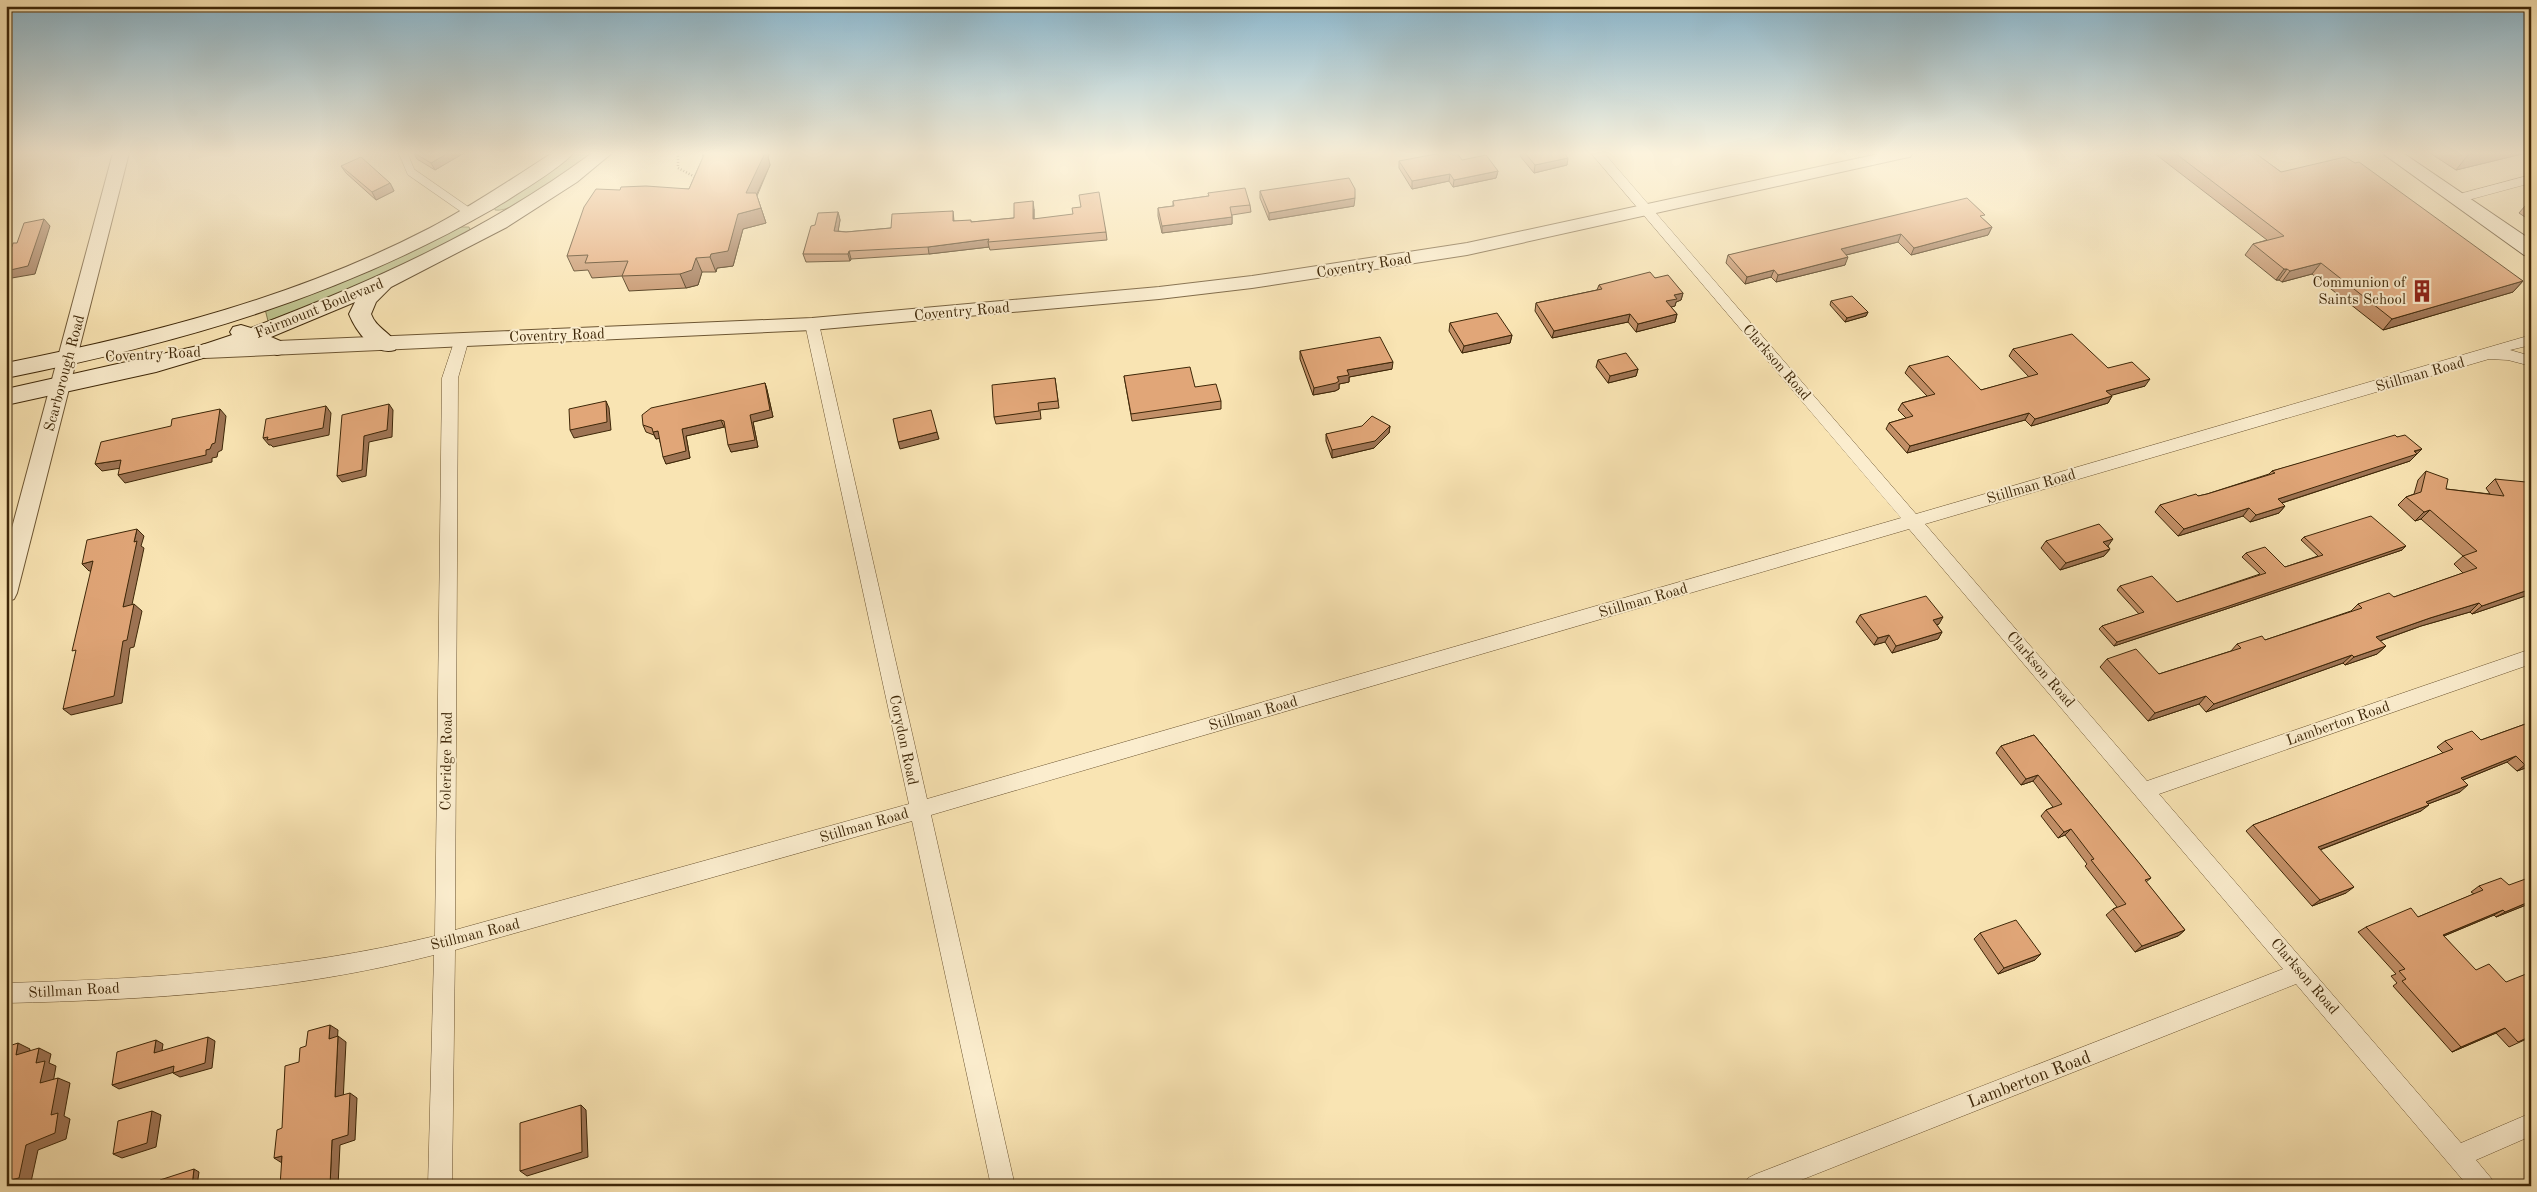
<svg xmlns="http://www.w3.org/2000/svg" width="2537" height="1192" viewBox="0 0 2537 1192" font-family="'Old Standard TT',serif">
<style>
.green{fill:#bdc48d;stroke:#7e764a}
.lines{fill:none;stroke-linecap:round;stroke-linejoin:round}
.service-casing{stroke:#6d5633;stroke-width:9}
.minor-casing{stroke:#6d5633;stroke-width:1}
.tertiary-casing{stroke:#6d5633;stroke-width:2}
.secondary-casing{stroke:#3e2708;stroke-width:2}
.path{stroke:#3e2708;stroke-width:2.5;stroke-dasharray:1 2;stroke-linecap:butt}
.service{stroke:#fbedce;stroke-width:8}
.minor{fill:#fbedce;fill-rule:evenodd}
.tertiary{fill:#fbedce;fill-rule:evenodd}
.secondary{fill:#fbedce;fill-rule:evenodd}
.wall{fill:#c28f67;stroke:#3e2708}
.shaded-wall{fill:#9e7454;stroke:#3e2708}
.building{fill:#e1a678;stroke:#3e2708}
.labels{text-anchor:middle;stroke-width:4;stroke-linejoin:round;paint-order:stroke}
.street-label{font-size:15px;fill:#3e2708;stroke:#fbedce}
.poi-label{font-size:15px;fill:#3e2708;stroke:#fbedce;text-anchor:end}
.near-street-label{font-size:18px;fill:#3e2708;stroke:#fbedce}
</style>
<rect width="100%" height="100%" fill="#f9e4b3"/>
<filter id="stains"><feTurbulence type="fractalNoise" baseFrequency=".004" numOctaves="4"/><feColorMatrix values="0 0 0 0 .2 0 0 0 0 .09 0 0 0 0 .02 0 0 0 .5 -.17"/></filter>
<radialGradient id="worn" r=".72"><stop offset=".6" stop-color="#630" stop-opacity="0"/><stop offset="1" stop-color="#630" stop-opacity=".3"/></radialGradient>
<path class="green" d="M574,153H594C576,166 515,214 495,210V207Z
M458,227H469L470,230L467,234L379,279L268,321L265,309Z"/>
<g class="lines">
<defs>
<path id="service" d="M403,153L411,172L470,213"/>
<path id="minor" d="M1591,153H1604L1916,514L2531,335V345L2510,350L2531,356V366L2508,360L2489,359L1925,524L2147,781L2531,649V664L2159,794L2461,1143L2531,1113V1136L2476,1160L2491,1178L2495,1186H2468L2296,984L1786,1186H1744L1748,1178L1756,1174L2283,969L1909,529L931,815L1015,1186H991L912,821L455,950L452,1186H428L434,955C295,991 149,1000 6,1003V983C149,979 295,970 435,936L442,378L455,339L462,334L469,339L458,378L455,930L909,804L805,324L807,321H817L819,324L927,799L1901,518Z
M2531,175V183L2457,203L2450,199L2452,196Z"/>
<path id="tertiary" d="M113,153H129L17,593L14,599L6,602V550Z
M1883,153H1912L1910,157L1904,158L1467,255L1252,288L1159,299L812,330L205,358L198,356L195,351L198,346L205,344L812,318L1159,287L1252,276L1467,243Z"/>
<path id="secondary" d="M552,153H573C564,166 509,199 493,209C338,298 180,343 6,378V363C152,334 297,297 430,228C472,206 512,179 552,153Z
M592,153H612L577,182L507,227L391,287L376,302L371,314C376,328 390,332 398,345L395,350C373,356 356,331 349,314L355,302L271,337L285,343L288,348L285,353L277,355L250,344L156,372L6,405V389L202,345L232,335L230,332L233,327L241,325L251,328C372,282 488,230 592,153Z
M2382,153H2403L2531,240V256L2524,255Z"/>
</defs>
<use href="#service" class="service-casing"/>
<use href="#minor" class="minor-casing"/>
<use href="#tertiary" class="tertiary-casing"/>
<use href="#secondary" class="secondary-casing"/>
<path class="path" d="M678,153V168L697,178"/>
<use href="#service" class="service"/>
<use href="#minor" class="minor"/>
<use href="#tertiary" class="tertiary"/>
<use href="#secondary" class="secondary"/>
</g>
<path class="wall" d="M414,153H464L435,170L417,159Z
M1521,153H1564L1567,165L1534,173L1520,156Z
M2154,153H2255L2281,172L2523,281L2513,292L2383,330L2312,274L2282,282L2279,280H2276L2245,255L2253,244L2267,240Z
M2430,153H2526L2456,170Z
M702,154L768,157L770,165L757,196L766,223L743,229L733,266L717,268L716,272H702L698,285L686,288L629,291L622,276L592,278L588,270L574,271L567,256L620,190L689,189L703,157Z
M1399,161L1498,171L1496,178L1453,187L1449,181L1412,189L1399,168Z
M341,166L390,183L394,191L376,200L346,173Z
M1260,191L1354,206L1269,220L1260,198Z
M1208,193L1250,205L1251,212L1232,215V224L1162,233L1158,216V208L1173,206V201L1209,196Z
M2531,199V221L2519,213Z
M1034,209V219L1106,232L1107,240L990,250L989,247L929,254L851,259L850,261L806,262L803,254L815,225L838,212L840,220L838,231L846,232L891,228L953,211L954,221L972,222L1014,218Z
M1983,219L1992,227L1988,235L1911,255L1898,242L1846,255L1845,265L1776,282L1771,277L1745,284L1726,263L1728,255Z
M1655,278L1683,293L1681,300L1676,302L1675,306L1671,307L1677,314L1675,322L1636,332L1628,322L1552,338L1535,311L1536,303L1597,290L1599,285Z
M1831,301L1868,312L1866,316L1845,322L1830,305Z
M1450,323L1512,335L1510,343L1462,353L1449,331Z
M2013,349L2108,368L2145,386L2111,395L2112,396L2108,403L2031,426L2025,420L1907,453L1886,429L1889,423L1906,418L1898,410L1902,403L1927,396L1905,373L1909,366L1981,390L2029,377L2009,356Z
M1300,351L1392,369L1349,377V382L1339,384V389L1335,391L1313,395L1300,359Z
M1598,360L1638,369L1636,376L1608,383L1596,367Z
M1124,376L1195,387L1221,401V409L1132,421Z
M1055,378L1059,408L1040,410L1041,419L996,424L994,417Z
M765,383L767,390L773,417L753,422L758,447L731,452L725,427H724L686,436L690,458L666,464L659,438L656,439L654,435L646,432L643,425Z
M1390,426L1389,433L1374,448L1332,458L1326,441V434Z
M2397,437L2422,449L2410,461L2282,503L2285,506L2279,513L2250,522L2243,516L2178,536L2155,512L2160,505L2207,494L2269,474L2272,471Z
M2426,471L2446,489L2490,494L2486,488L2495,479L2531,491V594L2472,614L2470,612L2421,626L2380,641L2386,646L2377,654L2345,665L2343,663L2206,712L2199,704L2148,721L2100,667L2107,659L2159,674L2231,651L2237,644L2265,640L2351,611L2358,604L2394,597L2463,573L2454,564L2463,556L2421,519L2415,521L2398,505L2406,497L2414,494L2418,480Z
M2304,537L2402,550L2223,610L2114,646L2099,629L2102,626L2139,614L2117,590L2120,586L2177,602L2260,574L2242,557L2246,553L2285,567L2318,556L2301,540Z
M2046,541L2108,546L2110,549L2104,556L2060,570L2041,548Z
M1860,615L1939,624H1936L1942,632L1938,639L1892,653L1885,642L1874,645L1856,622Z
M2531,722V766L2517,771L2507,762L2463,780L2460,792L2428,804L2421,811L2320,850L2346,893L2312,906L2246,831L2253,825L2443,753L2437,747L2445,741L2481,740Z
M2034,735L2151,878L2146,882L2185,930L2178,936L2135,952L2106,915L2113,909L2117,907L2085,866L2087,864L2065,835L2058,838L2041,816L2046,810L2053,807L2033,781L2021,785L1996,753L2001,746Z
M2509,885L2531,903L2496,917L2494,915L2444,936L2531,1037L2509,1047L2496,1033L2452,1052L2393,986L2397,983L2391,976L2396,974L2358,932L2366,927L2418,917L2474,894L2471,892L2479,886Z
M1980,933L2035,960L1998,974L1974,939Z"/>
<path class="shaded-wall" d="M448,153H464L435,170L431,163Z
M760,153H770L768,157L770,165L751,207L746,193Z
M2477,153H2526L2456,170L2468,155Z
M1568,158L1567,165L1534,173L1535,165Z
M1498,171L1496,178L1453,187L1454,180Z
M1450,174L1449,181L1412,189V181Z
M390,183L394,191L376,200L372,192Z
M1355,198L1354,206L1269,220V213Z
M1033,201L1034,209V227L1033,219Z
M761,208L766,223L743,229L733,266L717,268L716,272L710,257L711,254L738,214Z
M838,212L840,220L837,238L834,231Z
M1232,217V224L1162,233V226Z
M44,219L50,226L35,274L6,279V271Z
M1992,227L1988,235L1911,255L1914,248Z
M1901,234L1898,242L1838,257L1841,249Z
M989,239L988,242L989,247L929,254L928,247Z
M849,251L851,259L850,261L848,254Z
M1848,257L1845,265L1776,282L1778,275Z
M696,258L702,272L698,285L686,288L680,274Z
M2321,263L2312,274L2282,282L2290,271Z
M2284,269H2287L2279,280H2276Z
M1774,270L1771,277L1745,284L1747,277Z
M2523,281L2513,292L2383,330L2392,319Z
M1683,293L1681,300L1676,302L1675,306L1664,309L1666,301L1674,295Z
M1868,312L1866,316L1845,322L1847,318Z
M1630,314L1628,322L1552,338L1554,331Z
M1677,314L1675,322L1636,332L1638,324Z
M1512,335L1510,343L1462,353L1464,346Z
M1393,362L1392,369L1349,377V382L1339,384V389L1335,391L1313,395L1314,388L1337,377L1347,370Z
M1638,369L1636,376L1608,383L1610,376Z
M2150,379L2145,386L2102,398L2106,391Z
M765,383L767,390L773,417L753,422L758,447L731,452L728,445L750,415Z
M2112,396L2108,403L2031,426L2035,419Z
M606,401L609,408L611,430L574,438L570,430Z
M389,404L393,410L392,437L369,442L366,476L342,482L337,476L364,436Z
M326,406L331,413L329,435L273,447L271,445H269L263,438Z
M220,409L226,416L222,450L218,452L217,457L212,458V462L125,483L118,475L206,450Z
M2029,413L2025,420L1907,453L1910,446Z
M721,420L724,427L686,436L690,458L666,464L663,457L682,429Z
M1390,426L1389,433L1374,448L1332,458V450Z
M658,431L662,438L656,439L653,432Z
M937,432L939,439L900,449L898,442Z
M2422,449L2410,461L2272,506L2278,499Z
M121,460L128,467L102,471L95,464Z
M2285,506L2279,513L2250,522L2256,515Z
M2249,508L2243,516L2178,536L2184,529Z
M2430,510L2421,519L2415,521L2424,512Z
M137,529L144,536L141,546L144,548L130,614L123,607L134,542Z
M2113,539L2108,546L2098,549L2103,542Z
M2406,546L2402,550L2223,610L2114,646L2117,642Z
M2110,549L2104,556L2060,570L2066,563Z
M93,561L100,569L89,571L82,564Z
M2531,589V594L2472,614L2482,606Z
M2479,603L2470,612L2421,626L2368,645L2376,637L2430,618Z
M134,604L142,611L134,647L130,648L122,703L71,715L63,709L123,641Z
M1943,617L1939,624L1928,627L1933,620Z
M1942,632L1938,639L1892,653L1896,646Z
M1889,635L1885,642L1874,645L1878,638Z
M2386,646L2377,654L2345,665L2354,657Z
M2352,655L2343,663L2206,712L2214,704Z
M2206,696L2199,704L2148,721L2155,713Z
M2516,756L2507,762L2453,784L2461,778Z
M2531,763V766L2517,771L2525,765Z
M2038,775L2033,781L2021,785L2026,779Z
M2468,785L2460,792L2417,808L2426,802Z
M2429,805L2421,811L2311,853L2318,847Z
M2071,829L2065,835L2058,838L2064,832Z
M2354,887L2346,893L2312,906L2320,900Z
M2531,901V903L2496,917L2505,912Z
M2503,910L2494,915L2434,940L2443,935Z
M2185,930L2178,936L2135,952L2142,946Z
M2041,954L2035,960L1998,974L2004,968Z
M330,1025L338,1030L337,1044L329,1039Z
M2505,1028L2496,1033L2452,1052L2461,1047Z
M338,1036L346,1042L343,1102L335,1097Z
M208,1037L215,1041L212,1068L180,1077L173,1073Z
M156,1040L163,1044L161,1057L154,1053Z
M18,1043L30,1049L27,1060L16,1055Z
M39,1048L51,1054L49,1063L56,1066L52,1089L40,1083L36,1063Z
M174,1066L181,1070L119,1089L112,1085Z
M58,1078L70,1083L64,1116L70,1119L66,1139L38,1150L31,1182L21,1186H6V1181L26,1145Z
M350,1093L357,1098L355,1140L340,1145L338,1186H330L332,1140Z
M581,1105L586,1110L588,1157L527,1176L520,1171Z
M152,1111L161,1115L156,1147L122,1158L113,1154Z
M282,1156V1163L274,1158Z
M194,1169L199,1172L197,1186H192Z
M115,1181L120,1183V1186H114Z
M346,1182L352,1186H346Z"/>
<path class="building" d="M414,153H448L431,163Z
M703,153H765L746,193H756L761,208L738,214L728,251L711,254L710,257L696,258L692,270L680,274L622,276L628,261L585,263L588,255L567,256L584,207L596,189L620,190L621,187L646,186L689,189L704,155L702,154Z
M1441,153H1457L1462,160L1486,155L1498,171L1454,180L1450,174L1412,181L1399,161Z
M1525,153H1564L1568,158L1535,165Z
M2175,153H2255L2281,172L2345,157L2355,163L2359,162L2523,281L2392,319L2321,263L2290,271L2287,269H2284L2253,244L2284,236Z
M2465,153H2477L2468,155Z
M361,157L390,183L372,192L341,166Z
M1349,178L1355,189V198L1269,213L1260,191Z
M1245,188L1250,205L1230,207L1232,217L1162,226L1158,208L1174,206L1173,201L1209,196L1208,193Z
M1099,192L1106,232L988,242L989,239L928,247L849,251L848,254H803L811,226L815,225L818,213L838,212L834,231L846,232L891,228L892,214L953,211V221L971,220V222L1014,218V203L1033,201V219L1073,214L1072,208L1081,207L1079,195Z
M1967,198L1985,215L1980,216L1992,227L1914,248L1901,234L1841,249L1848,257L1778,275L1774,270L1747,277L1728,255Z
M44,219L28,266L6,271V248L12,247L13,243H17L24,223Z
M1650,272L1655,278L1668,275L1683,293L1674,295L1677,299L1666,301L1677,314L1638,324L1630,314L1554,331L1536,303L1602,289L1599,285Z
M1852,296L1868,312L1847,318L1831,301Z
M1497,313L1512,335L1464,346L1450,323Z
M2072,334L2108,368L2132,362L2150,379L2106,391L2112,396L2035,419L2029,413L1910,446L1889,423L1913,416L1902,403L1935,394L1909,366L1948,356L1981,390L2038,374L2013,349Z
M1380,337L1393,362L1347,370L1349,375L1337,377L1339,381L1336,383L1314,388L1300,351Z
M1626,353L1638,369L1610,376L1598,360Z
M1190,367L1195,387L1216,384L1221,401L1131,414L1124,376Z
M1055,378L1058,401L1038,403L1039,411L994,417L992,385Z
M765,383L770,410L750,415L755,440L728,445L724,421L721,420L682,429L686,451L663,457L658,431L653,432L652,428L643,425L642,415L651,408Z
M606,401L607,422L570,430L569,409Z
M389,404L387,430L364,436L362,470L337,476L342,415Z
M326,406L323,428L267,440L268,437L263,438L266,419Z
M220,409L215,443L212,444L210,449L206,450V455L118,475L121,460L95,464L101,442L171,426L172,419Z
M931,410L937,432L898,442L893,419Z
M1372,416L1390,426L1375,441L1332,450L1326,434L1362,426Z
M2395,435L2397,437L2405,435L2422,449L2414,451L2417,454L2278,499L2285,506L2256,515L2249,508L2184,529L2160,505L2196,494L2198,496L2207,494L2275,473L2272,471Z
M2426,471L2448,479L2446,489L2504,496L2495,479L2526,482L2531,491V589L2482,606L2479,603L2430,618L2376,637L2386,646L2354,657L2352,655L2214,704L2206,696L2155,713L2107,659L2136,649L2159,674L2241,648L2237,644L2262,636L2265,640L2362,608L2358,604L2389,593L2394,597L2477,568L2463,556L2477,551L2430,510L2424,512L2406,497L2421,492Z
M2371,516L2406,546L2226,607L2117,642L2102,626L2144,612L2120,586L2152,576L2177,602L2266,573L2246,553L2265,547L2285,567L2323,555L2304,537Z
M2099,524L2113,539L2103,542L2110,549L2066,563L2046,541Z
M137,529L134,542L137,541L123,607L134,604L127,640L123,641L114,696L63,709L76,650L72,651L93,561L82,564L87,540Z
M1926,596L1943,617L1933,620L1942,632L1896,646L1889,635L1878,638L1860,615Z
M2531,722V763L2525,765L2516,756L2461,778L2468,785L2426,802L2429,805L2318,847L2354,887L2320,900L2253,825L2453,749L2445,741L2472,731L2481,740Z
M2034,735L2140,864L2151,878L2145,880L2185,930L2142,946L2113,909L2126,904L2091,860L2094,859L2071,829L2064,832L2046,810L2062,804L2038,775L2026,779L2001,746Z
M2531,877V901L2505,912L2503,910L2443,935L2476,970L2489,964L2506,982L2531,972V1036L2518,1042L2505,1028L2461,1047L2402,981L2406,979L2399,971L2405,969L2366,927L2411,908L2418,917L2483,890L2479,886L2501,878L2509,885Z
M2016,920L2041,954L2004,968L1980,933Z
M330,1025L329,1039L338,1036L335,1097L350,1093L348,1135L332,1140L330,1186H280L282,1156L274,1158L277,1130L282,1128L285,1066L299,1062L300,1048L306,1046L308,1031Z
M208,1037L205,1063L173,1073L174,1066L112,1085L117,1052L156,1040L154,1053Z
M18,1043L16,1055L39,1048L36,1063L45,1061L40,1083L58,1078L51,1115L58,1113L55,1133L26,1145L19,1178L6,1181V1047Z
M581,1105L582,1152L520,1171V1123Z
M152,1111L147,1143L113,1154L118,1121Z
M194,1169L192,1186H159L160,1180Z
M115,1181L114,1186H101Z
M346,1182V1186H336Z"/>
<linearGradient id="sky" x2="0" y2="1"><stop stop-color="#8ab8d0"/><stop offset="0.48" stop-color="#fcf3dd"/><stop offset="1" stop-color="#fcf3dd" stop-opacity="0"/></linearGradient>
<rect width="2537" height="319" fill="url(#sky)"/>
<defs>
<symbol id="building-bare" viewBox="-9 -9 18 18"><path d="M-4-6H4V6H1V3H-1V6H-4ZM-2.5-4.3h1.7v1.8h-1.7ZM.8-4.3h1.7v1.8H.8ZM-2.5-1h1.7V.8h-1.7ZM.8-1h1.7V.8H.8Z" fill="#8f2418" stroke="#fbedce" stroke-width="2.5" paint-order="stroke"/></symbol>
</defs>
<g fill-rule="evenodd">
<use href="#building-bare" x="2406" y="275" width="32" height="32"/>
</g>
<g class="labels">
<g class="street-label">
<text transform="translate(1364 265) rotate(-9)" y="5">Coventry Road</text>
<text transform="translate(319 308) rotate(-22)" y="5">Fairmount Boulevard</text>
<text transform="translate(962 311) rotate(-5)" y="5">Coventry Road</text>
<text transform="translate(557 335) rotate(-2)" y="5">Coventry Road</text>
<text transform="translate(153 354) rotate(-3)" y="5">Coventry Road</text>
<text transform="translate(1777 362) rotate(49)" y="5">Clarkson Road</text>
<text transform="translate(64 373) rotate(-75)" y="5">Scarborough Road</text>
<text transform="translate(2420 374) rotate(-16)" y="5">Stillman Road</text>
<text transform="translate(2031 486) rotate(-16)" y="5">Stillman Road</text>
<text transform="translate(1643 600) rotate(-16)" y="5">Stillman Road</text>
<text transform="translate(2041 669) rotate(49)" y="5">Clarkson Road</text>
<text transform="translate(1253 713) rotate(-16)" y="5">Stillman Road</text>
<text transform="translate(2338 723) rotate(-19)" y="5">Lamberton Road</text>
<text transform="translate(904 740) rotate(78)" y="5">Corydon Road</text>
<text transform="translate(446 761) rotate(-89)" y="5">Coleridge Road</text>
<text transform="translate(864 825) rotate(-16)" y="5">Stillman Road</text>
<text transform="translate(475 934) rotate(-14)" y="5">Stillman Road</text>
<text transform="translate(2305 976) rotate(49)" y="5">Clarkson Road</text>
<text transform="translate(74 990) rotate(-3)" y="5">Stillman Road</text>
</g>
<g class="poi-label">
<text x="2406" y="287">Communion of<tspan x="2406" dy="17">Saints School</tspan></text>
</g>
<g class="near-street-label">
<text transform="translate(2029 1079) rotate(-21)" y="6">Lamberton Road</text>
</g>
</g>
<rect width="2537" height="1192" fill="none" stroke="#f9e4b3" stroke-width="25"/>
<rect x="8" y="8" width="2522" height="1177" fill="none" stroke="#3e2708" stroke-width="2.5"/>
<rect x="12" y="12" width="2512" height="1167" fill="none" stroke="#3e2708"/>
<rect width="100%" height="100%" filter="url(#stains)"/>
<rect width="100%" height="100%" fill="url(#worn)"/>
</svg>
